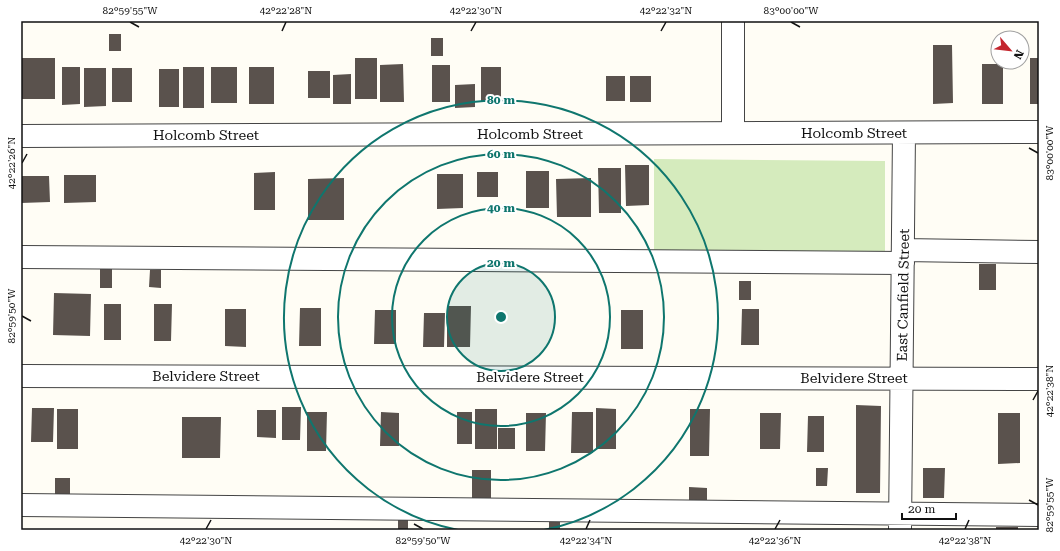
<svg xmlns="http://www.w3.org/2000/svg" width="1060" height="551" viewBox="0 0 1060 551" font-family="'Roboto Serif',serif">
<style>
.green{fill:#d5ebbd}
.building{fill:#5a524d}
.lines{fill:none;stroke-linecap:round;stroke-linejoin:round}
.minor-casing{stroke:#444;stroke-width:24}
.minor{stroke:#fff;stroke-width:22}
.ticks{fill:none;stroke:#111;stroke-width:1.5}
.ring{fill:none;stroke:#0f766e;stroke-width:2}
.labels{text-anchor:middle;stroke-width:4;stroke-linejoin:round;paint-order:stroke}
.street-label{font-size:14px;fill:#111;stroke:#fff}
.centre{fill:#0f766e;stroke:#fff;stroke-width:2}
.ring-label{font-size:12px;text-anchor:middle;font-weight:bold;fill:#0f766e;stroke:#fff;stroke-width:4;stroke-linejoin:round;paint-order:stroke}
.neatline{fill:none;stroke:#111;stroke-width:1.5}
.ticks-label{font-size:10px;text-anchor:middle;fill:#111}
</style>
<rect width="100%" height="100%" fill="#fffdf5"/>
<path class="green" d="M654,159L885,161V254L654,253Z"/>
<path class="building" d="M109,34H121V51H109Z
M431,38H443V56H431Z
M933,45H952L953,103L933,104Z
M21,58H55V99H21Z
M355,58H377V99H355Z
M1030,58H1039V104H1030Z
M403,64L404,102H380V65Z
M982,64H1003V104H982Z
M432,65H450V102H432Z
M62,67H80V104L62,105Z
M183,67H204V108H183Z
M211,67H237V103H211Z
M249,67H274V104H249Z
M481,67H501V102H481Z
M84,68H106V106L84,107Z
M112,68H132V102H112Z
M159,69H179V107H159Z
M308,71H330V98H308Z
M351,74V104H333V75Z
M606,76H625V101H606Z
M630,76H651V102H630Z
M475,84V107L455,108V85Z
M625,165H649V205L626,206Z
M598,168H621V213H599Z
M526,171H549V208H526Z
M275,172V210H254V173Z
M477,172H498V197H477Z
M437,174H463V208L437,209Z
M64,175H96V202L64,203Z
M21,176H49L50,202L21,203Z
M344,178V220H308V179Z
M591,178V217H557L556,179Z
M979,264H996V290H979Z
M100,269H112V288H100Z
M150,270H161V288L149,287Z
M739,281H751V300H739Z
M54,293L91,294L90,336L53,335Z
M104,304H121V340H104Z
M154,304H172L171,341H154Z
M447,306H471L470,347H447Z
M300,308H321V346H299Z
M225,309H246V347L225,346Z
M742,309H759V345H741Z
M375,310H396V344H374Z
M621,310H643V349H621Z
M424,313H445L444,347H423Z
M856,405L881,406L880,493H856Z
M282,407H301L300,440H282Z
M32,408H54L53,442H31Z
M596,408L616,409V449H596Z
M57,409H78V449H57Z
M475,409H497V449H475Z
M690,409H710L709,456H690Z
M257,410H276V438L257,437Z
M307,412H327L326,451H307Z
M381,412L399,413V446H380Z
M457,412H472V444H457Z
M572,412H593V453H571Z
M526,413H546L545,451H526Z
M760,413H781L780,449H760Z
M998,413H1020V463L998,464Z
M808,416H824V452H807Z
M182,417H221L220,458H182Z
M498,428H515V449H498Z
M816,468H828L827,486H816Z
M923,468H945L944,498H923Z
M472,470H491V500L472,499Z
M55,478H70V497H55Z
M689,487L707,488V504H689Z
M398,520H408V530H398Z
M549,520H560V530H549Z
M996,527H1018V530H996Z"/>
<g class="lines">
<defs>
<path id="minor" d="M733,21V133
M21,136L1039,132
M903,250L1039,252
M21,257L903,263
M21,376L1039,379
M21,505L1039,515
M900,530L904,133"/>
</defs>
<use href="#minor" class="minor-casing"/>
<use href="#minor" class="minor"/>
</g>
<path class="ticks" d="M130,22L139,27M791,22L800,27M282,31L286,22M471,31L476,22M661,31L666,22M1029,148L1038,153M22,163L27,154M22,316L31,321M1033,400L1038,391M1029,500L1038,505M414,524L423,529M206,529L211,520M586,529L590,520M775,529L780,520M965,529L969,520"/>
<circle cx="501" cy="317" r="54" fill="#0f766e" fill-opacity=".12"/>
<g class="ring">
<circle cx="501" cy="317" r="54"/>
<circle cx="501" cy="317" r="109"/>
<circle cx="501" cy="317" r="163"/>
<path d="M458 530A217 217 0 1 1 544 530"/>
</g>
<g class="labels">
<g class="street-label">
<text x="854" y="138">Holcomb Street</text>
<text x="530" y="139">Holcomb Street</text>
<text x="206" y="140">Holcomb Street</text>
<text transform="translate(903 295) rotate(-89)" y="5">East Canfield Street</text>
<text x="206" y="381">Belvidere Street</text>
<text x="530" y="382">Belvidere Street</text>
<text x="854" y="383">Belvidere Street</text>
</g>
</g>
<circle cx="501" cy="317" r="6" class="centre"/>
<g class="ring-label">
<text x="501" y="104">80 m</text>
<text x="501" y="158">60 m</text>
<text x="501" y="212">40 m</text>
<text x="501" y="267">20 m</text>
</g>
<rect width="1060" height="551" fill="none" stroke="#ffffff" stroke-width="44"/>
<g transform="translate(1010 50) rotate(118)"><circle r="19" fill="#ffffff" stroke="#a0a0a0"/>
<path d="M0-3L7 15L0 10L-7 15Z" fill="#c4262e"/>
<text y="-6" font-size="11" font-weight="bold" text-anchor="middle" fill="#111111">N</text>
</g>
<path d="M902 513v6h54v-6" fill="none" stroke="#111111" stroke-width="2"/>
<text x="908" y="513" font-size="12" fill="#111111" stroke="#ffffff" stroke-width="3" paint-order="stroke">20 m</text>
<rect x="22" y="22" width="1016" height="507" class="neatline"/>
<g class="ticks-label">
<text x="130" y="14">82°59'55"W</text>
<text x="286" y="14">42°22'28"N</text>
<text x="476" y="14">42°22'30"N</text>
<text x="666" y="14">42°22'32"N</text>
<text x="791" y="14">83°00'00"W</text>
<text transform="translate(1049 153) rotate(-90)" y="4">83°00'00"W</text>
<text transform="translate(11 163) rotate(-90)" y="4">42°22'26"N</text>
<text transform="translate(11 316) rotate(-90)" y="4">82°59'50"W</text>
<text transform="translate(1049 391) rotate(-90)" y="4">42°22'38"N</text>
<text transform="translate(1049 505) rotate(-90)" y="4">82°59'55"W</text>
<text x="206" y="544">42°22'30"N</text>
<text x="423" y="544">82°59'50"W</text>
<text x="586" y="544">42°22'34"N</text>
<text x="775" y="544">42°22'36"N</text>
<text x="965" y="544">42°22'38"N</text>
</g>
</svg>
